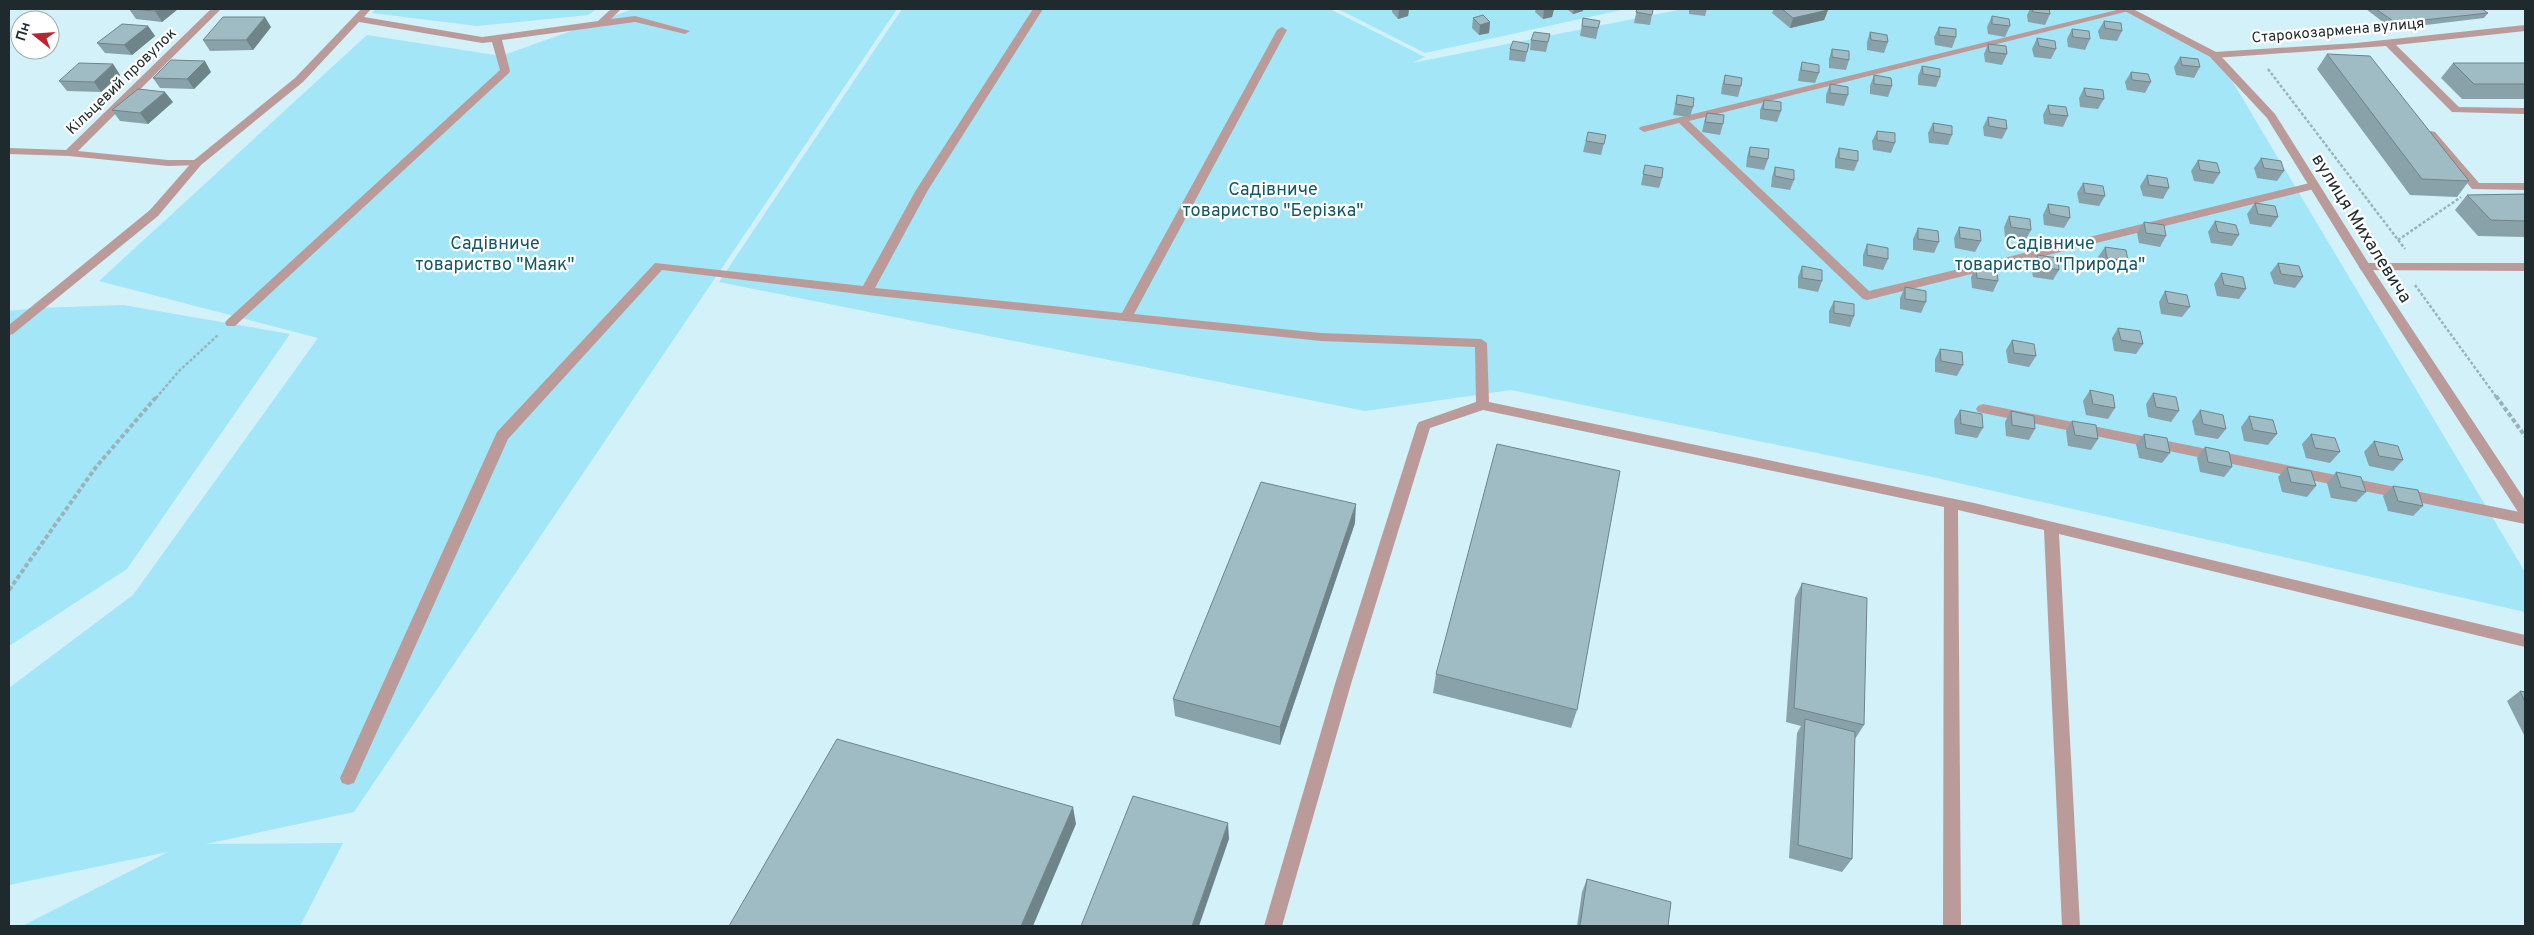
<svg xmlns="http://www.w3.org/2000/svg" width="2534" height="935" viewBox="0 0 2534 935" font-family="Overpass,sans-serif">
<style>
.green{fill:#a3e6f8}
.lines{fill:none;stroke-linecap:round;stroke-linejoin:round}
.path-far1{stroke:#9ab3b9;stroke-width:2.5;stroke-dasharray:3 2;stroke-linecap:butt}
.path{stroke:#9ab3b9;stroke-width:4;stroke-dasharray:4.5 2.5;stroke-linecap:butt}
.service{fill:#bb9b99;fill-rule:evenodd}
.minor{fill:#bb9b99;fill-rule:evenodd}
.tertiary{fill:#bb9b99;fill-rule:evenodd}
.wall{fill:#89a2a9}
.shaded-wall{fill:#6f8489}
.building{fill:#9fbcc4;stroke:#6f8489}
.labels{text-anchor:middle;stroke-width:4.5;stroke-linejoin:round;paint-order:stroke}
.far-street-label{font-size:15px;fill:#1e2a2d;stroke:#fff}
.park-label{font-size:18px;fill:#145968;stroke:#fff}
.street-label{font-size:18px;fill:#1e2a2d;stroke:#fff}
</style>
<rect width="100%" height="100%" fill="#d2f1f9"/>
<path class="green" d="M375,9H597L588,15L477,26L372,13Z
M633,9H897L354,812L206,844L343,843L300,926H22L168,852L9,885V688L133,595L318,338L99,281L367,35L501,56Z
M902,9H1330L1425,57L1412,63L1683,9H2123L2222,64L2525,572V612L1928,476L1511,390L1365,411L719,282Z
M1338,9H1626L1425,53Z
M123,305L290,334L127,569L9,646V311L37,308Z"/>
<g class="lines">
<path class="path-far1" d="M2268,69L2405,249
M2398,240L2461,197
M2415,285L2497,398
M156,398L179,371L218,335"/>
<path class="path" d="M2496,396L2525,436
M9,590L96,467L157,396"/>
<path class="service" d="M361,9H371L364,17L482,37L598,21L611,9H621L611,19L635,16L690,31L685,34L635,22L502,40L510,71L509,73L235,326H227L225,323L227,320L500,70L492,42L482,43L359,22L303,82L201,165L158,216L13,334L9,335V325L150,210L193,161L295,78Z
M1033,9H1043L928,190L875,288L1122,313L1277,30L1282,27L1287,30L1134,314L1321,333L1481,339L1487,343L1489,402L1974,503L2525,635V647L2059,534L2080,926H2062L2044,530L1958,510L1961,926H1943L1944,507L1483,410L1430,428L1351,684L1282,926H1264L1335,684L1417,425L1419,422L1476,402L1475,347L1321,341L867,295L662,270L508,439L354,783L348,785L342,783L340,778L497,432L655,263L863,286L916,190Z
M2525,25V31L2396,45L2459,107L2525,108V114L2452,112L2386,46L2214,58L2209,55L2214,52L2356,43Z
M2431,131L2435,132L2479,183H2525V190L2472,189L2426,134Z"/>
<path class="minor" d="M211,9H221L78,151L168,160H197L201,161V165L168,166L69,156L9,154V148L66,150Z
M2121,9L2133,10L1689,121L1869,291L2314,182L2318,184V188L1867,300L1863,299L1679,123L1644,132L1639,129L1640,127Z
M2365,263H2525V271L2361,270L2359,267Z
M1983,404L2525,513V524L1978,412L1976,409L1978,406Z"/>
<path class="tertiary" d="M2121,9H2133L2218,53L2275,114L2369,264L2525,500V516L2520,515L2361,270L2267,118L2210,57Z"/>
</g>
<path class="wall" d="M129,9H178L162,22L136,19Z
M244,9H278L276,10Z
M1392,9H1409L1408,16L1398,19L1392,12Z
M1536,9H1554L1552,17L1543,19L1535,12Z
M1567,9H1583V11L1573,14Z
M1637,9H1653L1650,25L1634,23Z
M1689,9H1707L1705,16L1689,14Z
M1774,9H1826L1828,10L1824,20L1790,28L1772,13Z
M2030,9H2049L2050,14L2045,25L2028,22L2027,15Z
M2074,9H2088L2087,10Z
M2366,9H2482L2488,13L2484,18L2392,29Z
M1992,16L2010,26L2005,37L1988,34L1987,27Z
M1473,18L1490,22L1489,33L1479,35L1472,28Z
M1583,18L1600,21L1596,39L1580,36Z
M2104,21L2122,31L2117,41L2100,39L2098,31Z
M148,26L155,36L132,55L105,53L97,43Z
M271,27L253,50L210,51L203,40Z
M1939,27L1956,37L1952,48L1935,45L1934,37Z
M2072,29L2090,39L2085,50L2068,47L2067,39Z
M1870,32L1888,42L1884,53L1867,50V42Z
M1550,34L1546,52L1530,50L1531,40Z
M2037,38L2056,49L2051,59L2034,57L2032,49Z
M1529,44L1525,62L1509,60L1510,49Z
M1988,44L2007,54L2002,65L1985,62L1984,54Z
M1832,49L1849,60L1846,70L1829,68V59Z
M2327,54L2469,181L2457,197L2410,195L2317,69Z
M2180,57L2200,67L2194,78L2176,75L2174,67Z
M1802,62L1819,73L1815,83L1798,81L1799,73Z
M2453,63H2525V99H2462L2441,78Z
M113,64L120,75L101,92L67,91L59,81Z
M1922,66L1940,77L1936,87L1918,85V76Z
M211,72L194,89L160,88L153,78Z
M2131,72L2151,82L2145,93L2127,90L2125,82Z
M1725,75L1741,86L1738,97L1721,94L1722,86Z
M1874,75L1892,86L1888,97L1870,94V86Z
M1830,84L1848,95L1844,106L1826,103V95Z
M2084,88L2104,99L2098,109L2080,107L2079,98Z
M1677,95L1693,107L1690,117L1673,115Z
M1764,100L1781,111L1777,122L1760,119V110Z
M173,102L148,124L120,121L112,110Z
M2048,105L2068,116L2063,127L2044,124L2043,115Z
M1707,113L1723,124L1720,135L1702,132L1704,123Z
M1988,117L2007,129L2002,139L1984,136L1983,127Z
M1933,123L1952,135L1948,145L1929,143L1928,133Z
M1877,131L1895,143L1891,153L1873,150L1872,141Z
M1588,132L1606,135L1601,155L1583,152Z
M1750,147L1768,159L1764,170L1746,167L1747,157Z
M1839,148L1858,161L1854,171L1835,168V159Z
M2261,158L2284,171L2277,181L2257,178L2254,168Z
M2198,160L2220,173L2213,184L2194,181L2191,171Z
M1645,165L1662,178L1659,188L1641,185Z
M1775,167L1794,180L1790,190L1771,187L1772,177Z
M2147,175L2169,188L2163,199L2143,196L2140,186Z
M2083,183L2105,196L2099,206L2079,203L2077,193Z
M2525,194V237L2478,236L2455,210L2467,195Z
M2255,203L2278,217L2271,227L2250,224L2247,214Z
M2048,204L2070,218L2064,228L2044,225L2043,215Z
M2009,216L2031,230L2025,241L2005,237L2004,227Z
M2215,221L2239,235L2232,246L2211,243L2208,232Z
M2144,222L2166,236L2160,247L2139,243L2137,233Z
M1959,227L1981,241L1975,252L1955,248L1954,238Z
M1918,228L1939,242L1934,253L1913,250V239Z
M1867,244L1888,259L1883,270L1863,266V255Z
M2105,247L2128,261L2121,272L2100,268L2098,257Z
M2037,255L2059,270L2053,280L2033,277L2031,266Z
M2278,263L2303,277L2295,288L2274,284L2270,273Z
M1802,266L1822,281L1818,292L1798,288V277Z
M1976,267L1998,281L1993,292L1972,288L1971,277Z
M2221,273L2246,289L2239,299L2217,296L2214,284Z
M1905,287L1926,302L1921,313L1900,309V298Z
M2165,291L2190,307L2182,317L2161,314L2159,302Z
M1834,301L1854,316L1850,327L1829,323V311Z
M2118,328L2143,344L2136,354L2114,351L2112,338Z
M2012,340L2036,356L2029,367L2008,363L2006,350Z
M1940,349L1963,365L1957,376L1935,372V359Z
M2090,390L2115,408L2108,419L2086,415L2083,401Z
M2153,393L2179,411L2171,422L2148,417L2146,404Z
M1960,410L1983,428L1977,438L1955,434L1954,420Z
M2200,410L2226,429L2218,439L2195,435L2192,421Z
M2011,411L2035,429L2029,440L2006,436L2005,422Z
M2249,416L2277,434L2268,445L2244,441L2241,427Z
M2072,421L2098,439L2091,450L2068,446L2066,431Z
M2144,434L2170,453L2162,463L2139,458L2136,444Z
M2311,434L2340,452L2330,463L2306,458L2302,444Z
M2374,441L2403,460L2393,471L2369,466L2364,452Z
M2205,447L2232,467L2224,477L2200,472L2197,458Z
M2287,467L2316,486L2307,497L2282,492L2278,477Z
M2336,472L2366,492L2356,502L2331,498L2327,483Z
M2393,486L2423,506L2413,516L2388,511L2383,496Z
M1355,523L1280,745L1175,716L1173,699Z
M1802,583L1864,725L1855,739L1852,859L1842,872L1789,858L1797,733L1801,726L1786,722L1795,598Z
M1436,674L1577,710L1571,728L1433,693Z
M2520,691L2525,692V737L2507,701Z
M1587,879L1668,926H1577L1582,892Z"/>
<path class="shaded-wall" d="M158,9H178L162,22L155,11Z
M1399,9H1409L1408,16L1398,19Z
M1544,9H1554L1552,17L1543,19Z
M1574,9H1583V11L1573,14Z
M1828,10L1824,20L1790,28L1793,18Z
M265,17L271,27L253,50L246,40Z
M1490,22L1489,33L1479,35L1480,25Z
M148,26L155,36L132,55L124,45Z
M205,61L211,72L194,89L187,79Z
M113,64L120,75L101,92L94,82Z
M165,92L173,102L148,124L140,113Z
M1356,504L1355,523L1280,745V727Z
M1073,807L1076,824L1033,926H1021Z
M1228,823L1229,839L1199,926H1192Z"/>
<path class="building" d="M129,9H158L155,11Z
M1637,9H1653L1652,15L1636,12Z
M1782,9H1826L1828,10L1793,18Z
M2032,9H2049L2050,14L2033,12Z
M2376,9H2482L2488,13L2396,23Z
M1483,15L1490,22L1480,25L1473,18Z
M1992,16L2009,19L2010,26L1992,24Z
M223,17H265L246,40H203Z
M1583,18L1600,21L1598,28L1582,26Z
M2104,21L2121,23L2122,31L2105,28Z
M122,24L148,26L124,45L97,43Z
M1939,27L1956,29V37L1939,35Z
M2072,29L2089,31L2090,39L2073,37Z
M1534,32L1550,34L1548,42L1531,40Z
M1870,32L1887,35L1888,42L1871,40Z
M2037,38L2055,41L2056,49L2039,46Z
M1513,41L1529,44L1527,52L1510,49Z
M1988,44L2006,46L2007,54L1989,52Z
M1832,49L1849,51V60L1832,57Z
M2327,54L2370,56L2469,181L2422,179Z
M2180,57L2198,59L2200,67L2182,65Z
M171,60L205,61L187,79L153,78Z
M1802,62L1819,65V73L1801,70Z
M79,63L113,64L94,82L59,81Z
M2453,63H2525V84H2474Z
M1922,66L1940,69V77L1923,74Z
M2131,72L2148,74L2151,82L2132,80Z
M1725,75L1742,78L1741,86L1724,84Z
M1874,75L1891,78L1892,86L1874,84Z
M1830,84L1848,87V95L1830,93Z
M2084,88L2103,90L2104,99L2086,96Z
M138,89L165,92L140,113L112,110Z
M1677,95L1694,98L1693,107L1676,104Z
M1764,100L1781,102V111L1763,109Z
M2048,105L2066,107L2068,116L2050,114Z
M1707,113L1724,115L1723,124L1705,122Z
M1988,117L2006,120L2007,129L1989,126Z
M1933,123L1952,126V135L1934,132Z
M1877,131L1895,133V143L1877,140Z
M1588,132L1606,135L1604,144L1586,141Z
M1750,147L1769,149L1768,159L1749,156Z
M1839,148L1858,151V161L1839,158Z
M2261,158L2281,161L2284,171L2264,168Z
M2198,160L2217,163L2220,173L2200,170Z
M1645,165L1663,168L1662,178L1643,174Z
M1775,167L1794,170V180L1775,176Z
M2147,175L2167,178L2169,188L2149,185Z
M2083,183L2103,186L2105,196L2085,193Z
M2525,194V221L2491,220L2467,195Z
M2255,203L2275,206L2278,217L2258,214Z
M2048,204L2069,207L2070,218L2050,214Z
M2009,216L2030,219L2031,230L2011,227Z
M2215,221L2236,225L2239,235L2218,232Z
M2144,222L2164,225L2166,236L2146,233Z
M1959,227L1980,230L1981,241L1960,238Z
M1918,228L1938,231L1939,242L1918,239Z
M1867,244L1888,248V259L1867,255Z
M2105,247L2126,250L2128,261L2107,258Z
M2037,255L2058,258L2059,270L2039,266Z
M2278,263L2299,266L2303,277L2281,274Z
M1802,266L1822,270V281L1802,278Z
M1976,267L1997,270L1998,281L1977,278Z
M2221,273L2243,277L2246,289L2224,285Z
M1905,287L1926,291V302L1905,299Z
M2165,291L2187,295L2190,307L2168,303Z
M1834,301L1854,304V316L1834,313Z
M2118,328L2140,331L2143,344L2121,340Z
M2012,340L2034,344L2036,356L2014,353Z
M1940,349L1962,352L1963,365L1941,361Z
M2090,390L2113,395L2115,408L2093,404Z
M2153,393L2176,397L2179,411L2156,407Z
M1960,410L1982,414L1983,428L1961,424Z
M2200,410L2223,415L2226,429L2203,424Z
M2011,411L2034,416L2035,429L2012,425Z
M2249,416L2273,420L2277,434L2253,430Z
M2072,421L2096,425L2098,439L2075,435Z
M2144,434L2167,438L2170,453L2146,448Z
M2311,434L2335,438L2340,452L2315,448Z
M2374,441L2398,446L2403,460L2379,456Z
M1497,444L1620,471L1577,710L1436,674Z
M2205,447L2229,452L2232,467L2208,462Z
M2287,467L2311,471L2316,486L2291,482Z
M2336,472L2361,477L2366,492L2341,487Z
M1261,482L1356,504L1280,727L1173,699Z
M2393,486L2418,490L2423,506L2398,501Z
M1802,583L1867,598L1864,725L1794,708Z
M2520,691L2525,692V702Z
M1805,719L1855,732L1852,859L1798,845Z
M837,739L1073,807L1021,926H729Z
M1133,796L1228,823L1192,926H1081Z
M1587,879L1671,902L1668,926H1580Z"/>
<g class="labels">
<g class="far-street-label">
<text transform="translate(2338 30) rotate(-5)" y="5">Старокозармена вулиця</text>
<text transform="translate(121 81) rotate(-44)" y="5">Кільцевий провулок</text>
</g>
<g class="park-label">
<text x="1273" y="195">Садівниче<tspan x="1273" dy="21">товариство "Берізка"</tspan></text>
<text x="495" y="249">Садівниче<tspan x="495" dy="21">товариство "Маяк"</tspan></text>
<text x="2050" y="249">Садівниче<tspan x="2050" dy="21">товариство "Природа"</tspan></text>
</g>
<g class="street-label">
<text transform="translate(2362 228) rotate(58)" y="6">вулиця Михалевича</text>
</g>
</g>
<rect width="2534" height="935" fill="none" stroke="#1e2a2d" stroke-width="20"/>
<g transform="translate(35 35) rotate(287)"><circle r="24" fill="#ffffff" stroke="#a5aaab"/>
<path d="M0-4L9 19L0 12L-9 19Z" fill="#b82731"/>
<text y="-8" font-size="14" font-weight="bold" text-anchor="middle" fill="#1e2a2d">Пн</text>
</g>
</svg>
